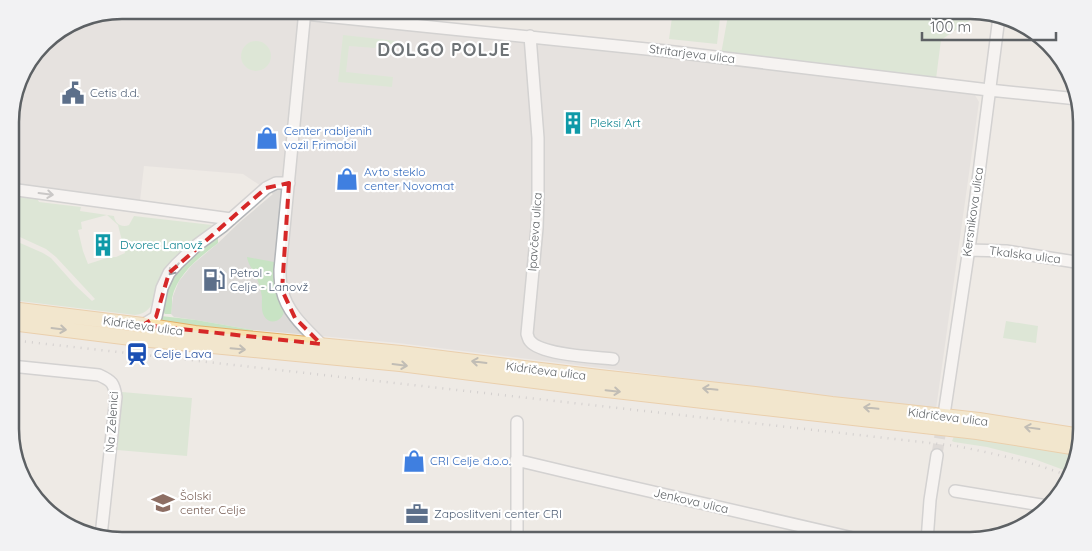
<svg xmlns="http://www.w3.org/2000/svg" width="1092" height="551" viewBox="0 0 1092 551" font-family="Quicksand,sans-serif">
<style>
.industrial{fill:#dcdad7}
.green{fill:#c8e3c4;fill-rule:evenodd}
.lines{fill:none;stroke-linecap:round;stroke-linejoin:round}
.minor-tunnel{stroke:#cac8c5;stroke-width:11;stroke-dasharray:11 5.5;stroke-linecap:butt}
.minor-casing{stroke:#b2b5b8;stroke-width:14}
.major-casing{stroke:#e4b068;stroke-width:16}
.minor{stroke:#fff;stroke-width:11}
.major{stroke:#f7e2b0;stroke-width:14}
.rail{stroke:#b1b2b2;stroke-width:2.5;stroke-dasharray:1 6;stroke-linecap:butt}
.oneway{stroke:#9ea0a2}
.oneway2{stroke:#8b887b}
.marked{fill:none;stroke:#d62828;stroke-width:4;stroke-dasharray:10 6;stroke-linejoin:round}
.labels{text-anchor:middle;stroke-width:4.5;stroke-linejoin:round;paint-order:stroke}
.street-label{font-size:12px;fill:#5d6164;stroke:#fff}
.service-label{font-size:12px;fill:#4e5e75;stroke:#fff;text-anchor:start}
.culture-label{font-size:12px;fill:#0d838f;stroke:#fff;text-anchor:start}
.shop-label{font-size:12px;fill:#366cbe;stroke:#fff;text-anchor:start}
.transit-label{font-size:12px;fill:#164399;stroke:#fff;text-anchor:start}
.education-label{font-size:12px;fill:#785e54;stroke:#fff;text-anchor:start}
.district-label{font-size:18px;font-weight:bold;letter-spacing:1px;fill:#6e7376;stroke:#fff}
.rim{fill:none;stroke:#5d6164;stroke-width:2.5}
</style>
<rect width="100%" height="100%" fill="#eeeae5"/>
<path class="industrial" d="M121,10H298V13L673,48L968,83L979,102L936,409L398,343L253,330L196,320L174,317L171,314L173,296L179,281L192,265L218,243L240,222L273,194L243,174L144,166L140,201L10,185V114L22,72L48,38L79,18Z"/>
<path class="green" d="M673,10H721L717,44L669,39Z
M729,10H971L977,12L975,17L941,40L936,79L721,54Z
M343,35L397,41V49L376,46L375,48L349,46L346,72L393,77L392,87L338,82Z
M241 56a15 15 0 1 1 30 0a15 15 0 1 1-30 0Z
M10,192L35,194L39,202L81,207L80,211L114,216C115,224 122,228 129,225L134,216L212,225C198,238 175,255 164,270C152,287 160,312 135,315L11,300V239L43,253L51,258L75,285L92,301L95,299L56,257L46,249L11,233ZM107,215L118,225L125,253L116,257H110L88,264L83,251L78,230L82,229L81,222Z
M215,238H218V243C200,257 177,274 172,298C172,303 172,309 171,314H165L162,311C164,304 164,295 166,288C173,268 198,250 215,238Z
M247,257L274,262C274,270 273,278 275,286C277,293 285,302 284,311C283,321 270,326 264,316C261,311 262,303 262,297C261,291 259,284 257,278C254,271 248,265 247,257Z
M161,316L196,320L253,330V331L252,332L206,328L158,321Z
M1006,321L1038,326L1036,343L1003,338Z
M122,392L192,398L187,456L117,450Z
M954,436L1077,453L1072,473L1034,459L987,447L954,442L952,441Z"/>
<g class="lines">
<path class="minor-tunnel" d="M937,455L942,422"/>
<defs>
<path id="minor" d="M305,10L280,270C280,277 280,284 282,290C287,313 306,329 321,344
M305,14L666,51L989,90L1078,99
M530,36L538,138V196L537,228L527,334C528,336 528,339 530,341C541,355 594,357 613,359
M10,189L231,219
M968,250L1006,251L1082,263
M143,325L156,317L162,288L169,273L177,264L197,245L223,226L266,188L276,183H289
M11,366L99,375C112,381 114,383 116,397L101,536
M945,408L971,235L999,17
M516,460L575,474L866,541
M955,491L1047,506
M517,541V422
M927,541L930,500L937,455"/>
<path id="major" d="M11,309L143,325L195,333L401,353L599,377L755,394L832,404L908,412L979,420L1081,436
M11,323L139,339L400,364L598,389L977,432L1078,448"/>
</defs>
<use href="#minor" class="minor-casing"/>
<use href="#major" class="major-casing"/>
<use href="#minor" class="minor"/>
<use href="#major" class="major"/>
<path class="rail" d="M11,340L957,446C995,454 1034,462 1071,477"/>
</g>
<defs><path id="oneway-shaft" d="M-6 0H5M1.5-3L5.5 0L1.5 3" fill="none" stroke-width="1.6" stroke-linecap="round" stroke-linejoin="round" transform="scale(1.25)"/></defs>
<g class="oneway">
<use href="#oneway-shaft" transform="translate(46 194) rotate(7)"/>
<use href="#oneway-shaft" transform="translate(174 269) rotate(130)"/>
</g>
<g class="oneway2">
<use href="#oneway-shaft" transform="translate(59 329) rotate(7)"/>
<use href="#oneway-shaft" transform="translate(238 349) rotate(5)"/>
<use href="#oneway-shaft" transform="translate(479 362) rotate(-173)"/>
<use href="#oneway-shaft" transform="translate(400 365) rotate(7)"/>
<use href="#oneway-shaft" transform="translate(710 389) rotate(-174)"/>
<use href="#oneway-shaft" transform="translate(613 391) rotate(6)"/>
<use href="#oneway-shaft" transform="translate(871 408) rotate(-174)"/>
<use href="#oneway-shaft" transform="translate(1032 428) rotate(-172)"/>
</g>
<path d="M0 0H1092V551H0ZM289,183L282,290L295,318L321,344L143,325L156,317L169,273L266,188Z" fill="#eeeae5" fill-opacity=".55" fill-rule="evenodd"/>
<path class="marked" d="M289,183L282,290L295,318L321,344L143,325L156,317L169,273L266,188Z"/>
<defs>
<symbol id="civic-bare" viewBox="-9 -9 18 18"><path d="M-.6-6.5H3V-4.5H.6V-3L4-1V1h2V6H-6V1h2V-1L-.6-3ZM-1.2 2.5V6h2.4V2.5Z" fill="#5c6f8a" stroke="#fff" stroke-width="2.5" paint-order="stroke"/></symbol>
<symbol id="building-bare" viewBox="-9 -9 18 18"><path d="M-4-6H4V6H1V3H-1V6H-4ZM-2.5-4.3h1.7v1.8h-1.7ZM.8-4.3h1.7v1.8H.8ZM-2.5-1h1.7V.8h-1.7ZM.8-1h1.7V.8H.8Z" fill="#0f9aa8" stroke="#fff" stroke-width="2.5" paint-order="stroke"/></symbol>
<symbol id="shop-bare" viewBox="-9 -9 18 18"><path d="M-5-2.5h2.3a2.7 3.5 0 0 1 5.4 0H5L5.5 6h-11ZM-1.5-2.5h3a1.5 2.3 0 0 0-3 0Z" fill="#3f7fe0" stroke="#fff" stroke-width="2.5" paint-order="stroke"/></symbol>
<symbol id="fuel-bare" viewBox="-9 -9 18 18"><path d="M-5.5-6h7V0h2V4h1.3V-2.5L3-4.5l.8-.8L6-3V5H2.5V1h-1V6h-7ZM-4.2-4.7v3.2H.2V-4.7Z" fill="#5c6f8a" stroke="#fff" stroke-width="2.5" paint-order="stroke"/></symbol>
<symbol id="station-bare" viewBox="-9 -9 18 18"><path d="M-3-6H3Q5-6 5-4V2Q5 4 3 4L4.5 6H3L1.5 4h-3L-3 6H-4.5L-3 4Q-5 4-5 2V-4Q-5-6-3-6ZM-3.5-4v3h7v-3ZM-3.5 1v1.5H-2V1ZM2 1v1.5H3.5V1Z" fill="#1a4fb4" stroke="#fff" stroke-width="2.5" paint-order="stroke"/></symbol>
<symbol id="school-bare" viewBox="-9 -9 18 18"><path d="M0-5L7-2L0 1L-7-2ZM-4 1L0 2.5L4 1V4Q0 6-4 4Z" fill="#8d6e63" stroke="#fff" stroke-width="2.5" paint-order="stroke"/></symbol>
<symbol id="office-bare" viewBox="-9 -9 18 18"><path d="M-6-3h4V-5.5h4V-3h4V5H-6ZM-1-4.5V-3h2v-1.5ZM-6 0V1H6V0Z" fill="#5c6f8a" stroke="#fff" stroke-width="2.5" paint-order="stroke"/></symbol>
</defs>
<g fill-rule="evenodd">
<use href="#civic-bare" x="57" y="77" width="32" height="32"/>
<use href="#building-bare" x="557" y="107" width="32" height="32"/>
<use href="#shop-bare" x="251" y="122" width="32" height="32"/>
<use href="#shop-bare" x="331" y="163" width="32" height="32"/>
<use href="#building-bare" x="87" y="229" width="32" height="32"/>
<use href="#fuel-bare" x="198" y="264" width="32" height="32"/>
<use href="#station-bare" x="121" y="338" width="32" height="32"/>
<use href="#shop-bare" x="398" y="445" width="32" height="32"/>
<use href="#school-bare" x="147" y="487" width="32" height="32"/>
<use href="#office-bare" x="401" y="498" width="32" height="32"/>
</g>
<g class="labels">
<g class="street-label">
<text transform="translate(692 54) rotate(7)" y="4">Stritarjeva ulica</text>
<text transform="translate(973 212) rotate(-82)" y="4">Kersnikova ulica</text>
<text transform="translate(535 232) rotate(-86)" y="4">Ipavčeva ulica</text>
<text transform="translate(1025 255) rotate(7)" y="4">Tkalska ulica</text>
<text transform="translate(143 326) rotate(8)" y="4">Kidričeva ulica</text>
<text transform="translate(546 371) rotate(7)" y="4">Kidričeva ulica</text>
<text transform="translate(948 417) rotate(7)" y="4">Kidričeva ulica</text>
<text transform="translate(112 422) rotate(-86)" y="4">Na Zelenici</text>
<text transform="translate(691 501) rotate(13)" y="4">Jenkova ulica</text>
</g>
<g class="service-label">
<text x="90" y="97">Cetis d.d.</text>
<text x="230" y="277">Petrol -<tspan x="230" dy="14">Celje - Lanovž</tspan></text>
<text x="434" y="518">Zaposlitveni center CRI</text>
</g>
<g class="culture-label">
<text x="590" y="127">Pleksi Art</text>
<text x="120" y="249">Dvorec Lanovž</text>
</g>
<g class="shop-label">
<text x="284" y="135">Center rabljenih<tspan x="284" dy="14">vozil Frimobil</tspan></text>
<text x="364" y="176">Avto steklo<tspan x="364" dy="14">center Novomat</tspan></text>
<text x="430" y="465">CRI Celje d.o.o.</text>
</g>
<g class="transit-label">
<text x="154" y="358">Celje Lava</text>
</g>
<g class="education-label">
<text x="180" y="500">Šolski<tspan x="180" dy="14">center Celje</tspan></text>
</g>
<g class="district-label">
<text x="444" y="56">DOLGO POLJE</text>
</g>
</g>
<path d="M0 0H1092V551H0ZM122 19H970A103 103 0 0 1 1073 122V429A103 103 0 0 1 970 532H122A103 103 0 0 1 19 429V122A103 103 0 0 1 122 19Z" fill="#f2f2f3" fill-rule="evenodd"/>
<path class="rim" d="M122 19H970A103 103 0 0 1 1073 122V429A103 103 0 0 1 970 532H122A103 103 0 0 1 19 429V122A103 103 0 0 1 122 19Z"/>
<path d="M922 32v8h134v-8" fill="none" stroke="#5d6164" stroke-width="2.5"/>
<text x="930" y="32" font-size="15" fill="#5d6164" stroke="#ffffff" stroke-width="4" paint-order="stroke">100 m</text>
</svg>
